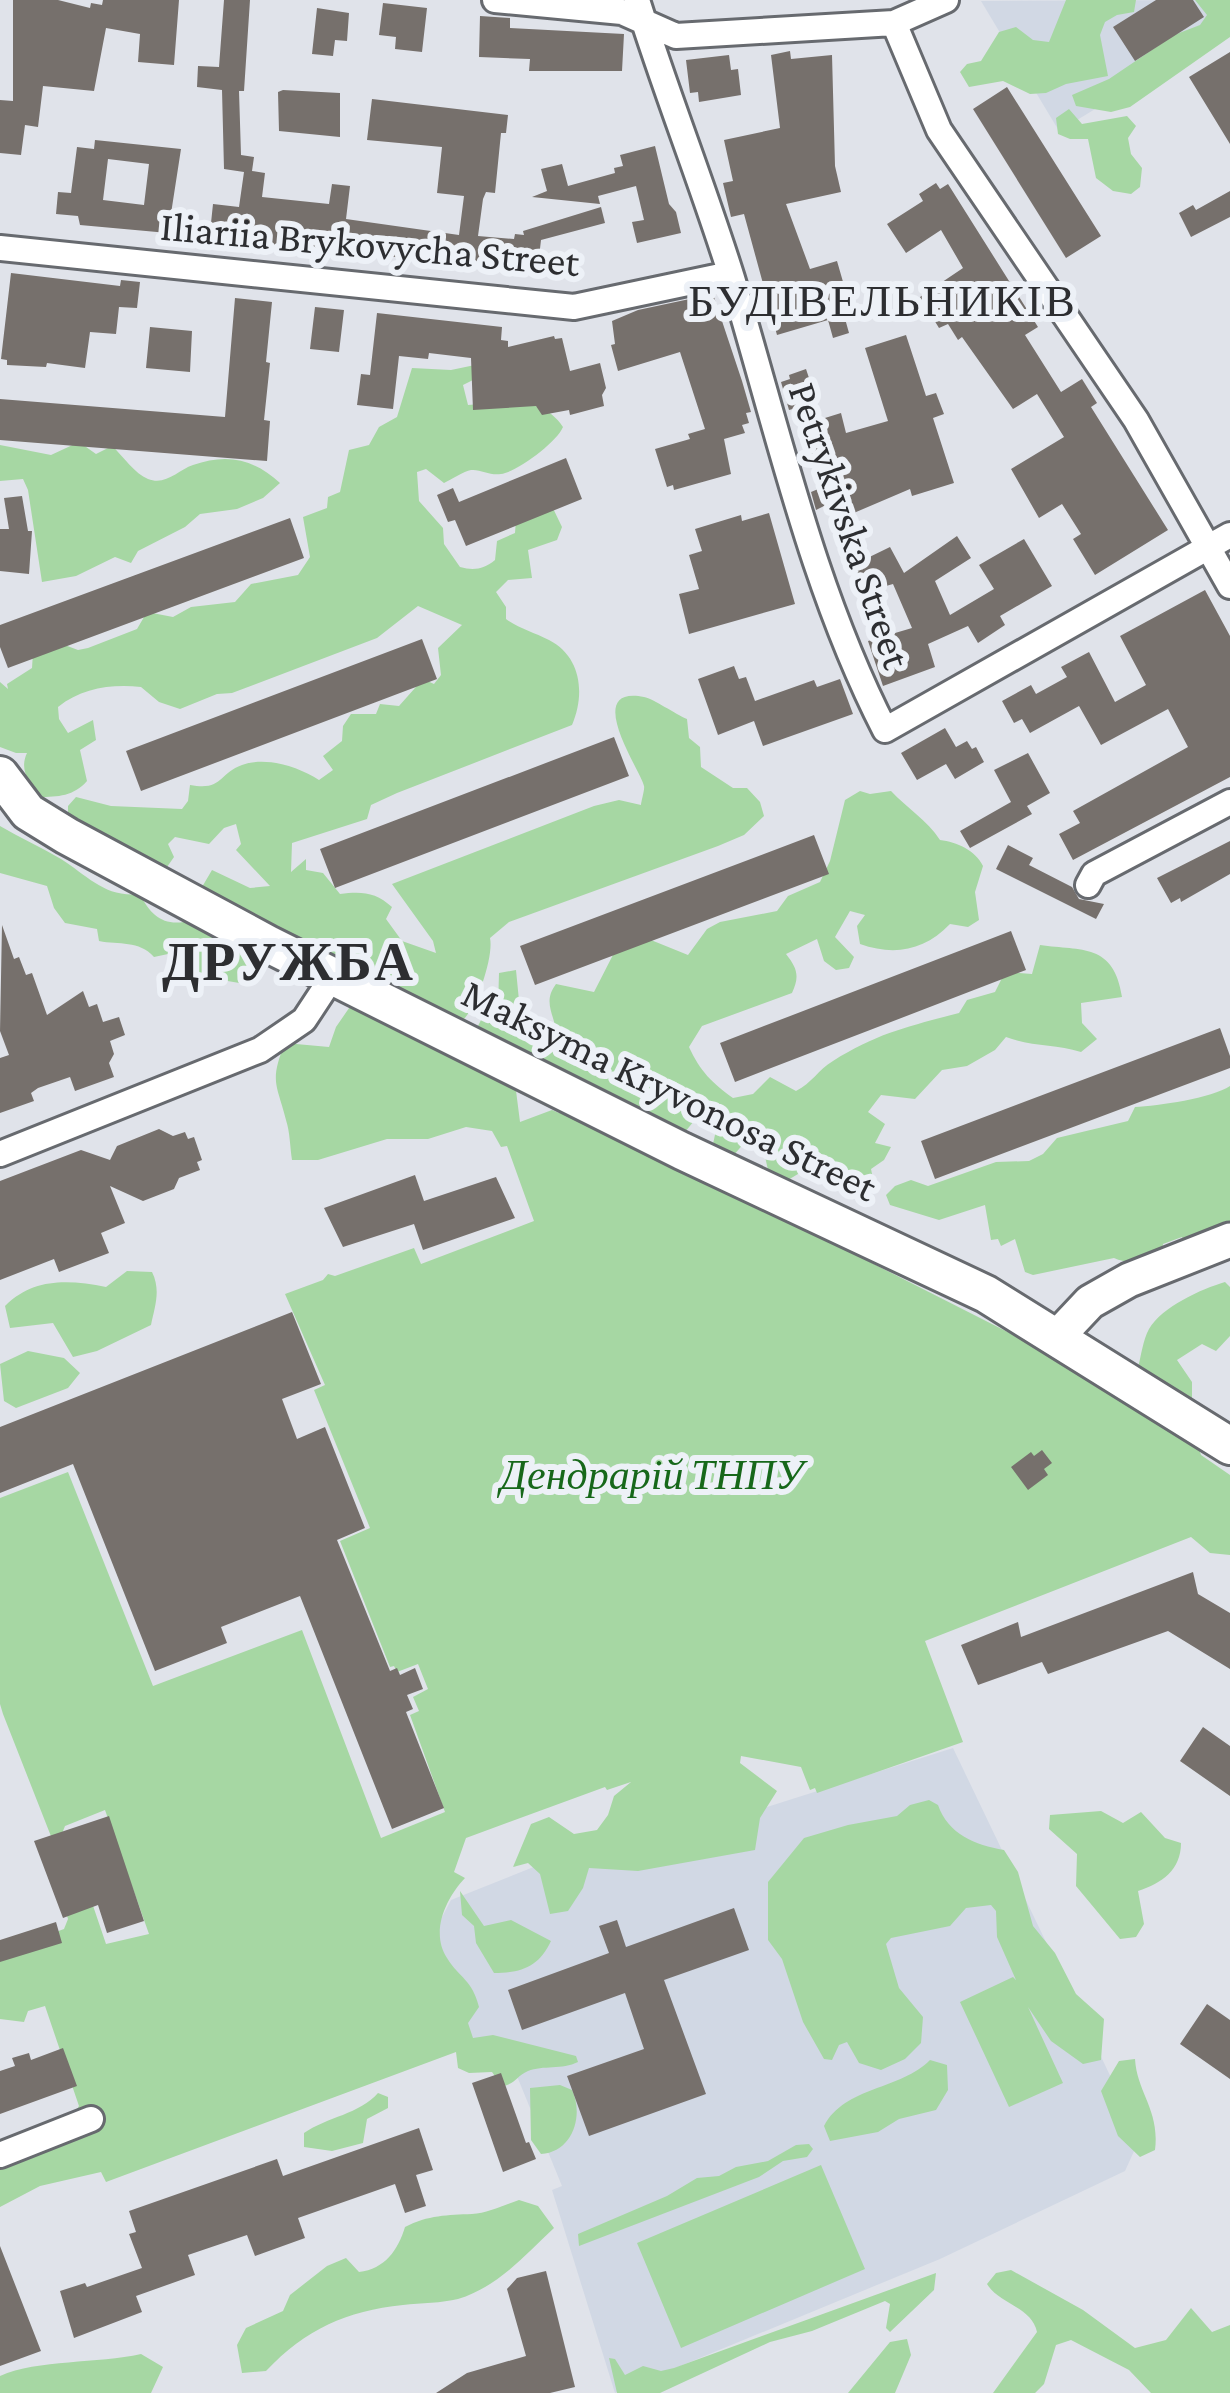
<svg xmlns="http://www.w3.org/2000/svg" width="1230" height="2393" viewBox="0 0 1230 2393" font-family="'Crimson Pro',serif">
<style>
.built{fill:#d1d8e4}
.green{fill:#a6d7a3}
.building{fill:#76706c;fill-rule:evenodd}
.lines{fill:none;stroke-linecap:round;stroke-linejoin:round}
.street-casing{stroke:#676a6f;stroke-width:30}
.secondary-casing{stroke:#676a6f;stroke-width:39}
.primary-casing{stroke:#676a6f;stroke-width:42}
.street{stroke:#fff;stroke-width:24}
.secondary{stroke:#fff;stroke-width:33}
.primary{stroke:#fff;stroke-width:36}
.labels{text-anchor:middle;stroke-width:12;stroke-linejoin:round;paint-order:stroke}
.street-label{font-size:42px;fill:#2d2e31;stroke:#edf1f7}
.park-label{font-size:42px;font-style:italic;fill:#17681a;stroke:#edf1f7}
.neighbourhood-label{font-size:45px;letter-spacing:3px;fill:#2d2e31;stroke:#edf1f7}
.district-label{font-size:54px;font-weight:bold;letter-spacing:3px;fill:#2d2e31;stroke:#edf1f7}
</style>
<rect width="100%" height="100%" fill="#e0e3ea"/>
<path class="built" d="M1230,0V27L1059,131L981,1Z
M953,1748L1140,2138L1125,2171L940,2259L615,2393L552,2190L562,2186L505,2047L466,2063L430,1940L451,1900L726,1790L767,1807Z"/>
<path class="green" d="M1066,0H1136L1134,12L1117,15L1105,22L1100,35L1108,76L1066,84L1046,93L1030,94L1003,81L969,87L960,72L967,64L981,61L999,32L1016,27L1033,40L1049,42Z
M1195,0H1230V37L1130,107L1111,112L1076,106L1072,95L1109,79L1174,35L1200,25L1207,15Z
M1069,109L1082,124L1127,116L1136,126L1128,138L1131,154L1142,168L1140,187L1131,194L1113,191L1096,178L1088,139H1070L1058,134L1056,118Z
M475,365L481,376L463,385L468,405C501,403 541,394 563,427C557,442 517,472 501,474C490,476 481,469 471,470C464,471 451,480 444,483L426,469L417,472L419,501L443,528L444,544L460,567C474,571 484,569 495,560L497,541L515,533L517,506L549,500L562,527L557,540L528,550L532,578L508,580L496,592L506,607V619C520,629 534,632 549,640C582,657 585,695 572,725L397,793L371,805L367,819L292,843L291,872L306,859V870L323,873L340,894C361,891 376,892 392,907L386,919L402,941L436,953L433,941L392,884L594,806L619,800L641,805C641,802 645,789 644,786C641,771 581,685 644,697C654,699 675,714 687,719L689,738L700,747L701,767L733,788H747L760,802L764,816L744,835L718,846L509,922L490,938C494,957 476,1009 462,1021L209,898L202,887L212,870L250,888L270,886L236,850L241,844L236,824L224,828L209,844L175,837L168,844L174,857L167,867L155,872L68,816V806L76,797L111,806L182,809L188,801L190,785C223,791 218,774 242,765C266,756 299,767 319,780L333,770L323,756L342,741L343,726L351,714H376L380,704L399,706L423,679L434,684L441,675L438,648L462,625L418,606L377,638L232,693L217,694L180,709L159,702L141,687C111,684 82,688 58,707L59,719L68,733L93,720L96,740L80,750L87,781C74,796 58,797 39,797C29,782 19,770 27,753H16L0,747V682L8,689L7,684L32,668L33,652L62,644L78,650L88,648L137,629L147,612L173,617L191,607L235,602L251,584L298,575L310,557L303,517L327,508L328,497L340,492L349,450L369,445L379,427L397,417L412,368L451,370Z
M79,442L96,454L112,446C123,456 135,474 148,479C166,486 178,470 193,465C227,453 254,459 280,483L263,498L237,509L200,514L185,527L138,551L131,563L115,557L76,576L42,582L28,490L23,479L0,481V445L51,455Z
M860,791L870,794L891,791C907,808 927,820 940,840C957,842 975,850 983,866L975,892L979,920L968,927L950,924C924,951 894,956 860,944L857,926L865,915L850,911L835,937L854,957L849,968L836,970L824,961L817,939L786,954C797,968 800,976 792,993L702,1026L689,1047C700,1071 712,1083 733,1098L753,1094L770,1077L796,1091C812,1083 818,1070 833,1061C877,1033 910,1026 959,1013L967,1000L995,992L1005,972L1032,974L1040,945C1082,951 1114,943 1122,997L1081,1003L1082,1023L1097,1039L1081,1052C1055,1044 1032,1047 1006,1037L995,1050L967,1066L942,1070L915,1099L881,1095L868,1112L885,1124L875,1143L891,1147L884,1160L871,1169L875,1189L837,1180L808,1168L788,1180L770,1179L762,1143L745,1142L733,1156L713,1144L718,1121L709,1116L694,1121L680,1138L477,1028L482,1018L498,1008L499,973L516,970L521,1021L540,1034L556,1037C557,1016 541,1004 556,984L594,992L616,949L646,938L688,955L707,929L720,922L777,911L788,896L820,882L830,861L845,800Z
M0,826C20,838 41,847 61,859C88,876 105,898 140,894C151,917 166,928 192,920L249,954L245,984L216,979L204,984L189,974L192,959L182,951L154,957C139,940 119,945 99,941L97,929L65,923L54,908L47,886L0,873Z
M356,998L514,1075L520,1122L552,1110L559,1113L569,1109L1033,1345L1195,1436L1201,1455L1230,1475V1555L1210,1553L1191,1537L925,1641L963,1742L817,1793L815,1788L810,1790L801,1767L741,1756L740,1763L777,1791L760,1818L755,1850L638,1871L589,1868L583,1888L568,1911L550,1914L540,1874L528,1863L513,1867L531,1824L549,1817L574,1834L597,1830L608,1815L614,1796L631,1782L607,1790L605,1787L466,1838L454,1872L465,1878C446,1898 430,1932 447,1958C460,1979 472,1979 479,2007L468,2023L473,2038L493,2035L576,2056L578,2062C562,2070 543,2065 528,2071C516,2076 516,2084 502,2086L492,2072L469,2073L458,2068L456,2052L106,2182L101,2172L40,2186L0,2207V2162L63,2130L79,2106L45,2006L28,2011L24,2022L0,2019V1952L64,1929L68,1919L53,1867L88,1891L106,1944L149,1934L105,1810L65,1826L56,1849L3,1714L0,1704V1498L68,1472L153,1686L302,1630L381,1838L445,1812L410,1715L419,1711L413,1697L428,1689L418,1664L397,1672L394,1666L390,1667L340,1541L370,1528L314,1390L325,1385L285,1294L323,1280L328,1274L335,1276L414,1248L421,1264L534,1221L507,1146L501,1147L492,1131L466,1127L428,1139H387L318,1160H292C290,1147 290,1132 286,1120C277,1084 269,1082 285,1043L329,1047L336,1027Z
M1230,1086V1234L1185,1243L1182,1237L1163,1244L1162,1250C1146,1260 1132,1266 1114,1258L1033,1275L1025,1272L1015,1239L1001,1246L998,1239L991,1240L985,1205L939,1220L890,1205L886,1195L895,1186L911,1180L928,1186L996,1162L1029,1161L1043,1154L1057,1138L1128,1121L1135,1107C1158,1106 1212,1098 1230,1086Z
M127,1271L152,1272C161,1290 155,1306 151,1325L97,1351L73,1357L53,1323L10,1328L5,1306C34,1277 70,1280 106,1287Z
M1225,1282L1230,1287V1336L1216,1351L1202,1344L1177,1360L1192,1382V1403L1138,1368C1141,1356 1143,1340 1149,1329C1162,1307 1201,1289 1225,1282Z
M28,1351L64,1358L80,1373L68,1388L16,1408L4,1401L0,1364Z
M929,1800L938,1805C948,1834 975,1845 1004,1850L1018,1872L1033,1926L1055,1953L1076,1994L1104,2019L1101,2060L1083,2064L1051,2041L1028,2007L1063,2083L1009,2107L960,2002L1013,1977L1016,1980L997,1937L996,1911L991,1905L966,1908L950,1926L891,1938L886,1944L899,1988L923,2017L921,2043L905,2059L881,2070L859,2063L847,2042L839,2045L832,2060L824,2059L803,2022L782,1959L768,1940V1882L804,1838L848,1825L897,1816L910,1805Z
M1101,1811L1123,1823L1141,1812L1165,1838L1181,1843C1181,1870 1162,1883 1138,1891L1144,1924L1136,1937L1120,1939L1076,1886L1077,1854L1049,1829L1050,1815Z
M460,1891L484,1926L511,1920L551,1941C539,1967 521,1973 494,1973L476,1943L474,1926L462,1915Z
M1135,2059C1137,2093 1160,2110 1155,2150L1140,2157L1118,2136L1101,2091L1119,2061Z
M930,2060L947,2065L948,2090L936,2110L899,2119L878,2132L830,2141L824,2126C845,2086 901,2090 930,2060Z
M560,2085L572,2090C584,2115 573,2152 541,2154L531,2140L530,2088Z
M378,2093L388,2097V2108L367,2119L363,2143L332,2151L304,2147V2133C327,2117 360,2114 378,2093Z
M809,2144L813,2149L807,2157L783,2161L759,2177L579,2246L578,2234L667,2196L697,2178L719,2176L736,2167L768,2161L796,2145Z
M821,2165L865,2269L681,2348L637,2243Z
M519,2200L538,2206L554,2228C525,2255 498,2287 458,2299C442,2303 421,2303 403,2305C346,2311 306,2329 266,2371L242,2373L237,2345L246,2328L283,2311L290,2295L327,2266L346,2258L359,2272C385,2269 398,2250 405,2227C428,2215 448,2215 472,2214C488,2213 504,2205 519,2200Z
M1011,2270L1083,2310L1135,2348L1166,2340L1191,2308L1212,2332L1230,2325V2393H1151L1129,2370L1071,2340L1056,2345L1044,2384L1035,2393H993L1037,2332C1032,2307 999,2304 987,2284L996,2273Z
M936,2273L934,2290L890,2332L886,2328L890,2304L885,2301L812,2331L770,2342L660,2393H617L609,2358L615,2359L625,2375L643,2366L661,2371L674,2368Z
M907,2339L911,2355L895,2393H848L890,2342Z
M141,2354L163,2367L151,2393H0V2376C38,2359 98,2364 141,2354Z"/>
<path class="building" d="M13,0H58L90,8L91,3L102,5L103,0H179L174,65L138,62L140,34L106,28L94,91L43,86L38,127L25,125L21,155L0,153V100L13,101Z
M224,0H250L244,91H239L241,155L254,157L252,171L265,173L262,197L329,204L332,184L350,186L346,219L459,235L464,196L437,193L442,147L367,140L372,99L508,115L506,133H501L495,193L486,192L483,199L478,236L514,239L515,234L524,235L523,231L601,207L605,223L541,240L537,275L396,257L246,242L245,246L209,242L213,204L239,207L244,172L224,169L222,90L197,87L198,66L219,67Z
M1156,0H1193L1204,17L1135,61L1113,27Z
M383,3L427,8L422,52L395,49L396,37L379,35Z
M317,8L349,13L347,41L335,40L333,56L312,54Z
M480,16L510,18V28L624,34L622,71H529L530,59L479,57Z
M790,51L791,59L832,55L835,166L841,192L786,204L810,269L837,261L852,313L844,315L849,333L833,338L828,320L777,335L744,214L731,217L723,183L733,181L724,140L780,128L771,55Z
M1230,52V144L1189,77Z
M729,55L731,70L738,69L741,95L699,102L698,92L690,93L686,60Z
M1007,87L1101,236L1066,258L973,109Z
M283,90L340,93V137L279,131L278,92Z
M95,140L181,149L168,233L80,225L78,216L56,214L58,192L71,193L77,147L94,149ZM108,159L149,164L144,205L103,200Z
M655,146L669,204L676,212L681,233L637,243L632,222L644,220L636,186L598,196L600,204L532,197L547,191L541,169L562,164L568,186L615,173L614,168L623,166L620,155Z
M936,183L940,189L948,184L1038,327L1025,335L1061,392L1082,379L1097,403L1091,407L1168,530L1095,575L1073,539L1081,534L1062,504L1039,518L1011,469L1064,437L1037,394L1013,409L962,337L958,340L948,324L939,328L920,297L963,268L941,230L906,253L887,224L923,201L919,194Z
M1230,191V217L1191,237L1179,213L1193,205L1196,210Z
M11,273L120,286L121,280L140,282L137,308L119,307L116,334L90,332L85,368L47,363L46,367L7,365V360L1,359Z
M713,294L742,381L751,412L746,413L749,423L742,425L745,433L724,439L731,474L674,490L673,485L667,487L655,449L690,439L688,434L705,429L680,352L618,371L611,345L615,344L612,321L638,310Z
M235,298L272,302L266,362L270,363L264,420L270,421L267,461L0,440V399L225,417Z
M315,307L344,310L339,352L310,349Z
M377,313L502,327L501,340L508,341V347L554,336L555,339L562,338L570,371L600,363L606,388L602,395L604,406L570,415L569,410L542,415L536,406L473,410L471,358L429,353L428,359L399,356L393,409L357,405L361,374L370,375Z
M150,327L192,331L190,372L146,368Z
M906,335L926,396L936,393L944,414L933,418L954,483L912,496L910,489L835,521L828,504L816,510L811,492L823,487L810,449L819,446L812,422L841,413L846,433L888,421L865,348Z
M806,369L817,402L789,410L781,382L790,379L789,375Z
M566,458L582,499L466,546L455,520L448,522L437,495L453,488L459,502Z
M22,496L28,531H32L29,574L0,571V529H9L4,498Z
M769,513L795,604L689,634L679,594L699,589L689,555L702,551L695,529L741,515L742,521Z
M290,518L304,558L8,668L0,647V625Z
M957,536L971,558L935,581L950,615L994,589L979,565L1024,539L1052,586L1000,616L1005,625L978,643L968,626L928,644L935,667L883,686L868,641L912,628L893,584L872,590L868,581L862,585L853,565L890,547L904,573Z
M1205,590L1230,636V777L1073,860L1059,834L1080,823L1073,811L1188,747L1168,709L1101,745L1079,706L1030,733L1022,719L1014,723L1002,701L1031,685L1036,694L1067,677L1061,667L1089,652L1115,702L1146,685L1120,636Z
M422,639L437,679L141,791L126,751Z
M734,666L739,679L746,677L755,701L814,680L817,687L840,679L853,714L763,746L754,721L718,735L698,679Z
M945,728L956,747L967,741L972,749L976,747L984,762L955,779L946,764L917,780L901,753Z
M614,737L629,776L335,888L320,849Z
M1028,753L1050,793L1027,806L1032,814L970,848L960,831L1011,802L994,770Z
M814,835L829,874L535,985L520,946Z
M1230,841V874L1181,902L1180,898L1171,903L1157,878Z
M1008,845L1033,858L1029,865L1072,887L1079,899L1104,904L1096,919L996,869Z
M2,925L14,959L19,957L26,975L32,973L47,1015L83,991L89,1007L97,1004L103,1022L119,1017L125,1035L110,1041L114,1054L109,1063L114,1077L75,1091L70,1077L38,1088L31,1093L34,1101L0,1113V1058L9,1055L0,1031Z
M1011,931L1026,970L735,1082L720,1043Z
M1220,1028L1230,1056V1068L935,1179L921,1141Z
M159,1129L173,1136L185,1132L188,1139L194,1137L202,1160L197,1162L200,1170L179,1178L174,1189L143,1201L110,1186L125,1223L101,1233L109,1253L59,1272L54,1259L0,1280V1181L81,1150L110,1160L117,1146Z
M415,1175L424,1201L496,1177L515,1218L423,1250L414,1224L343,1247L324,1208Z
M292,1312L321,1384L282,1399L297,1439L325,1427L365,1528L337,1540L390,1671L397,1668L400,1675L415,1668L423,1689L407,1695L413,1709L406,1712L444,1808L392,1829L300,1596L221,1627L227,1643L155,1671L73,1464L0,1493V1427Z
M1042,1450L1052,1463L1044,1469L1048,1475L1028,1490L1011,1467L1031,1452L1034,1456Z
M1193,1572L1198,1594L1230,1613V1669L1168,1631L1048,1674L1042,1662L978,1685L961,1645L1018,1622L1021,1637Z
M1203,1727L1230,1746V1796L1180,1761Z
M109,1816L144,1921L107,1933L98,1905L63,1918L34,1841Z
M734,1908L749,1950L664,1980L706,2094L589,2136L567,2076L644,2049L625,1993L522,2030L508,1990L609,1953L599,1926L617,1920L626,1947Z
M56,1922L62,1943L0,1962V1940Z
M1207,2004L1230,2020V2079L1180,2044Z
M63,2048L77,2086L0,2114V2071L15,2066L12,2058L29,2053L31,2060Z
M501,2073L526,2143L529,2142L536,2159L503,2172L472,2083Z
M419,2128L433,2170L416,2175L426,2206L405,2213L395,2184L298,2218L305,2238L255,2256L247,2235L188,2255L195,2275L136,2296L142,2312L74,2338L60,2291L85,2283L87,2287L142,2268L129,2234L136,2232L129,2211L277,2159L283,2176Z
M0,2246L41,2351L0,2366Z
M546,2271L575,2387L550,2393H436L467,2373L526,2356L507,2289L517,2278Z"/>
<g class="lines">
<defs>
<path id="street" d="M495,0L622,12L676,36L894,23L946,0
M637,0C666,93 703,185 732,278C778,430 812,588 885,730L1230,535
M894,23L939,130L1136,420L1230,586
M0,248L574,307L730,274
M1088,885L1094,874L1230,802
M0,1154L260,1050L304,1020L333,976
M0,2155L91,2119"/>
<path id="secondary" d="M1058,1336L1090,1302L1129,1280L1230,1240"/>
<path id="primary" d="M0,775L28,812L67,836L268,944L682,1151L986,1294L1230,1446"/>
</defs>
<use href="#street" class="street-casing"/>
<use href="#secondary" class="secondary-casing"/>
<use href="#primary" class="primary-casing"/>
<use href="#street" class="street"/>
<use href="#secondary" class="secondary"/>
<use href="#primary" class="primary"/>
</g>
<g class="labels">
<g class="street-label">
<text transform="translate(370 243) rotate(5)" y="15">Iliariia Brykovycha Street</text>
<text transform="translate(851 525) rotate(71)" y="15">Petrykivska Street</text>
<text transform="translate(670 1089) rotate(26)" y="15">Maksyma Kryvonosa Street</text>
</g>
<g class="park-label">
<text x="652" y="1489">Дендрарій ТНПУ</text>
</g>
<g class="neighbourhood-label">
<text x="883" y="316">БУДІВЕЛЬНИКІВ</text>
</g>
<g class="district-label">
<text x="289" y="980">ДРУЖБА</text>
</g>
</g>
</svg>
